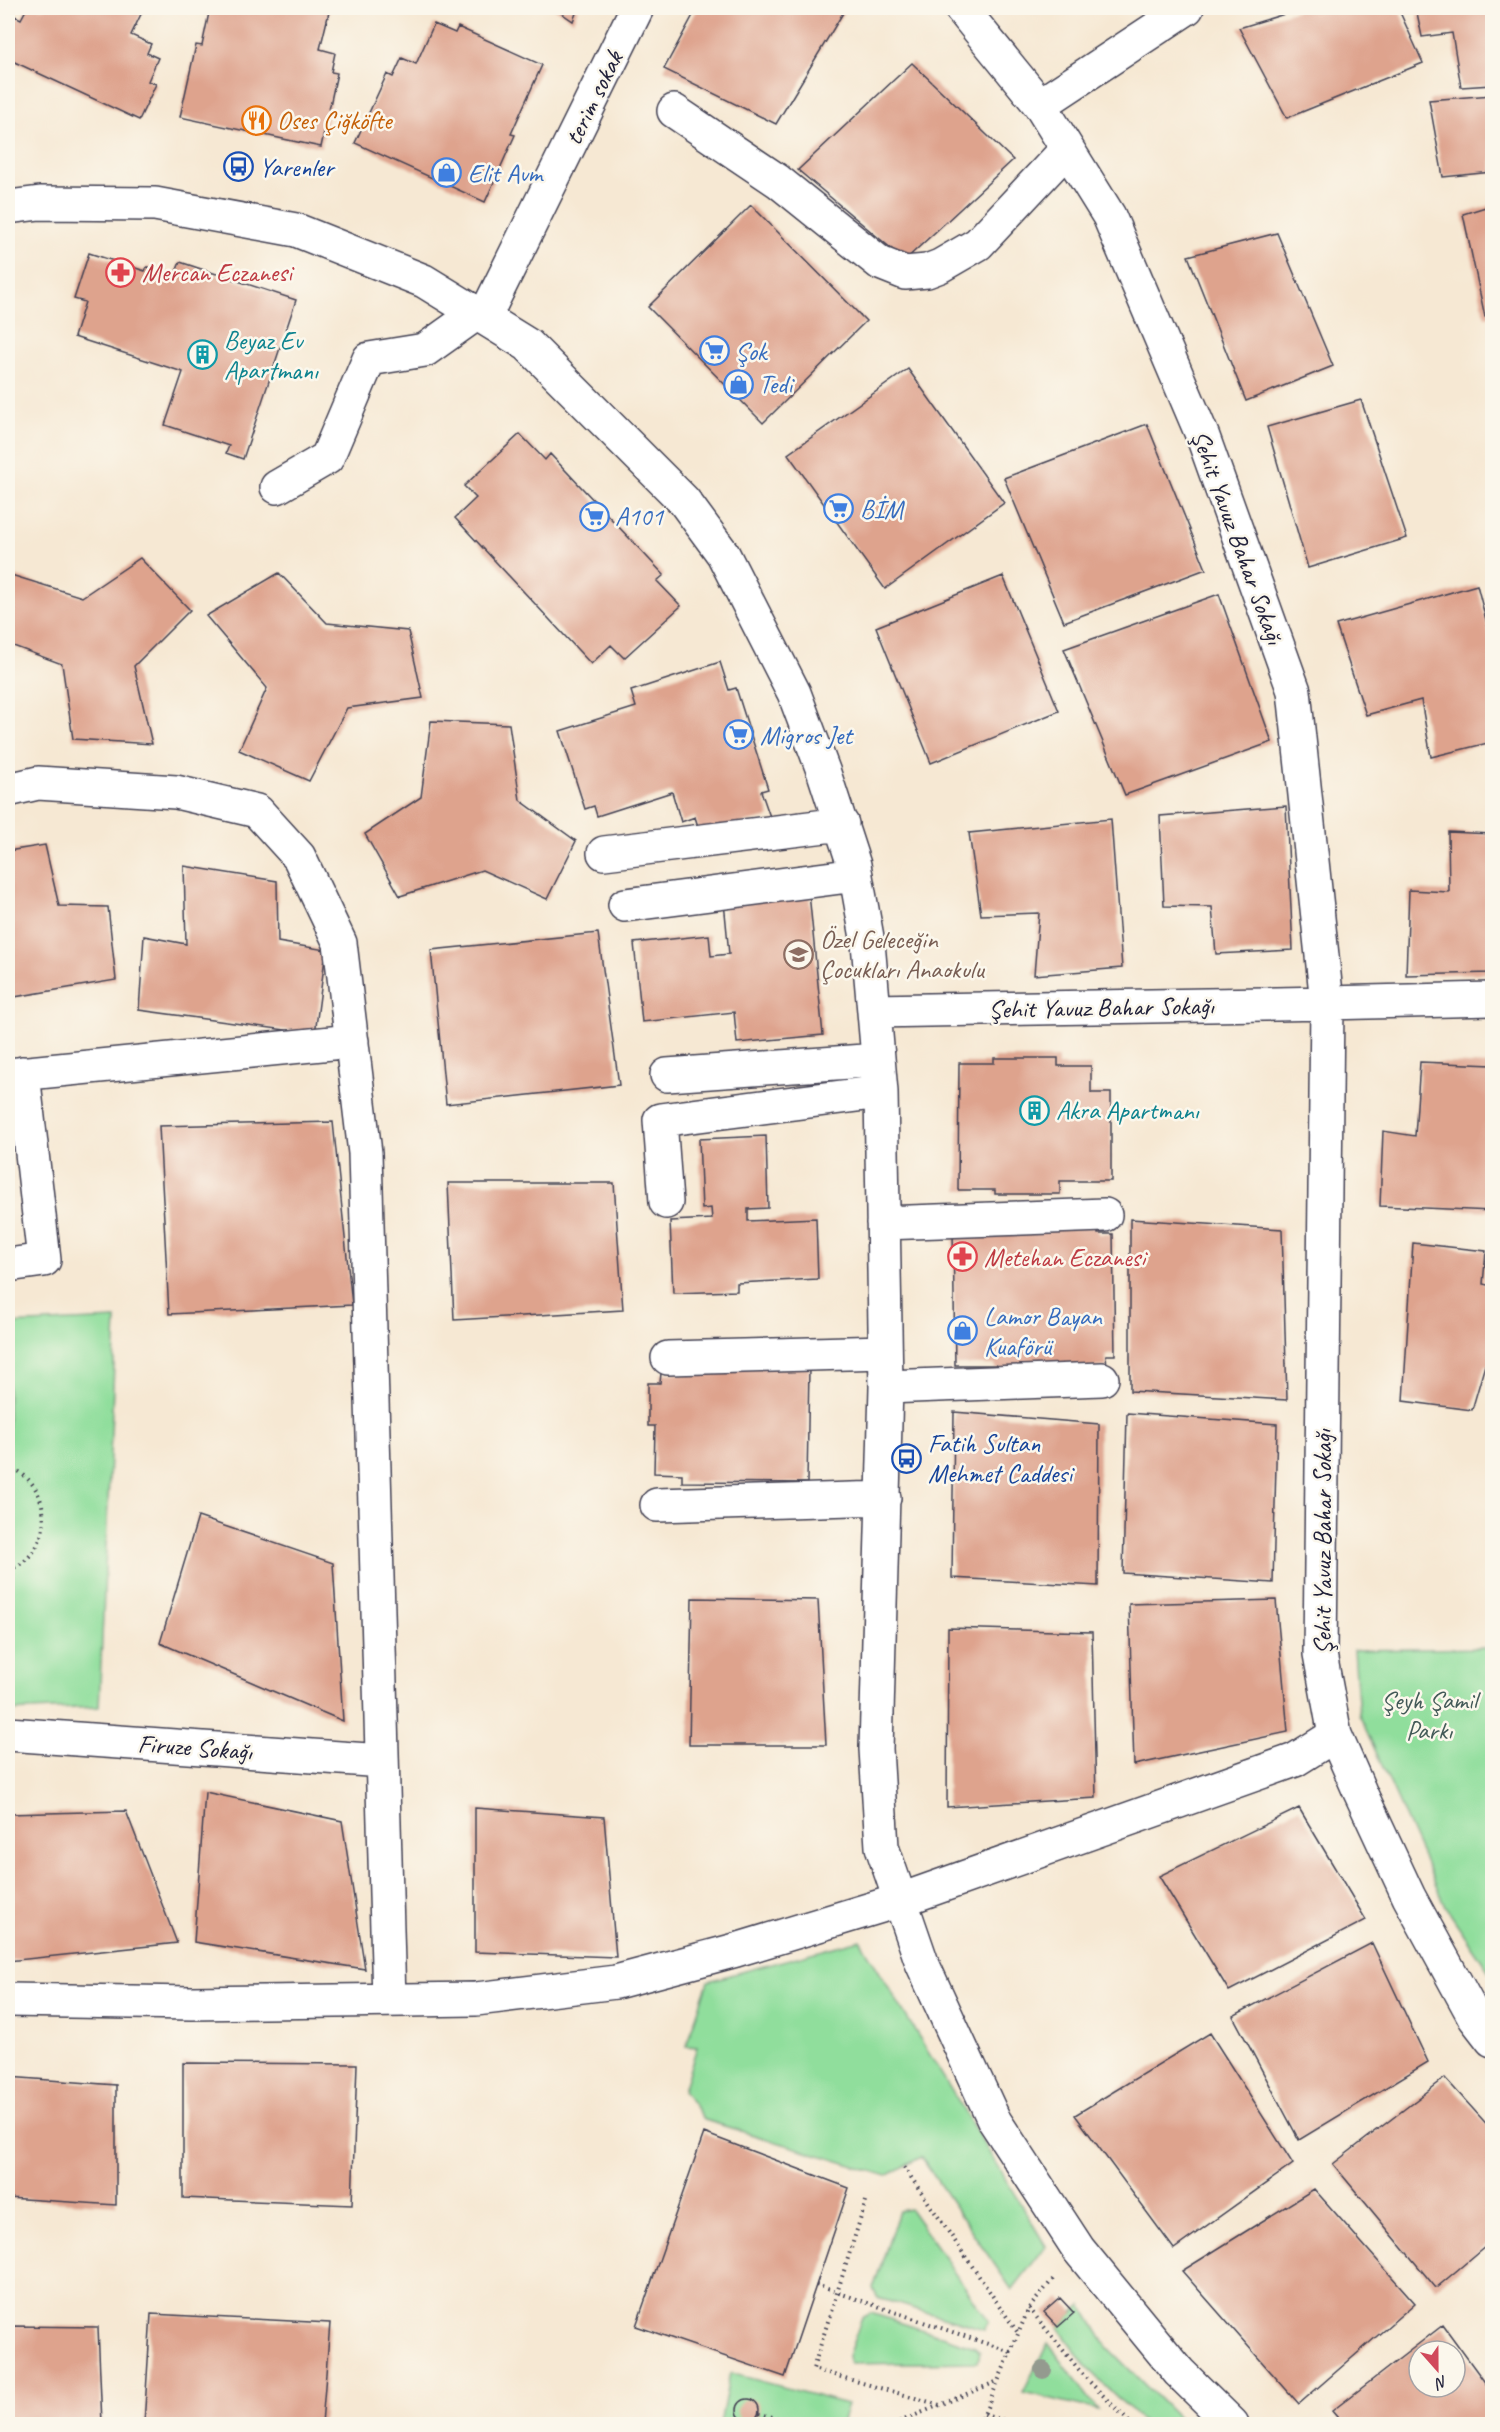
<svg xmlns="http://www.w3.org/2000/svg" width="1500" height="2432" viewBox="0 0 1500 2432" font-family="Caveat,sans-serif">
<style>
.green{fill:#90de9c;stroke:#59806c;stroke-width:1.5}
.building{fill:#dea38d;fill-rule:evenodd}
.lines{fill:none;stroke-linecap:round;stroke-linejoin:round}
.minor-casing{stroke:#424052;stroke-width:36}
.path{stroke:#424052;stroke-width:4;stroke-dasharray:1.5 4.5;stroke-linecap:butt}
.minor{stroke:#fff;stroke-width:33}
.tree{fill:#949a8f}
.labels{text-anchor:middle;stroke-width:5;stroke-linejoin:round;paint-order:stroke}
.street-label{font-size:26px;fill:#22223b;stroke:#fbf7ec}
.food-label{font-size:26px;fill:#c56008;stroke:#fbf7ec;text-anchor:start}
.transit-label{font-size:26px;fill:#164399;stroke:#fbf7ec;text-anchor:start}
.shop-label{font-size:26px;fill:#366cbe;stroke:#fbf7ec;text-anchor:start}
.health-label{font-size:26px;fill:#be3a42;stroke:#fbf7ec;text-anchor:start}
.culture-label{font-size:26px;fill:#0d838f;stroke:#fbf7ec;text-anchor:start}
.education-label{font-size:26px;fill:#785e54;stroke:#fbf7ec;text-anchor:start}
.park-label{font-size:26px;fill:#435a58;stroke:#fbf7ec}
</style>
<rect width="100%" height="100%" fill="#fbf7ec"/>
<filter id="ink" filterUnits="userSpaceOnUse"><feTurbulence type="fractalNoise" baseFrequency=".0167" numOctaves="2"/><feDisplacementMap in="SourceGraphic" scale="12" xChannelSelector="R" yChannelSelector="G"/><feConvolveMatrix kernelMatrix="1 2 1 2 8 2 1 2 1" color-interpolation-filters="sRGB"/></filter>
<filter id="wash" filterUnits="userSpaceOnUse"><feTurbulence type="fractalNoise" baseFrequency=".008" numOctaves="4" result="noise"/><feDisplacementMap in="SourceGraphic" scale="24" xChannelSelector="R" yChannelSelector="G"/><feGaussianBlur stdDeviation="1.35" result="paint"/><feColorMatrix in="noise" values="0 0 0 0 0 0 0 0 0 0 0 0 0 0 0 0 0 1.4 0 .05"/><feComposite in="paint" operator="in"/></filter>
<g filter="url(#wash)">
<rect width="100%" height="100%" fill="#f6e8d3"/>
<path class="green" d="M116,1319L99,1707L8,1711V1324Z
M1492,1648V1976L1445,1906L1359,1714L1354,1650Z
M860,1940L1046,2246L1012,2290L921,2157L887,2176L705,2120L683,2090L697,2047L686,2046L708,1981Z
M910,2209L989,2321L984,2329L878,2298L873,2289L899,2211Z
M1082,2305L1107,2347L1184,2424H1145L1088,2369L1058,2327Z
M871,2313L975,2347L980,2352L978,2362L850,2364L848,2356L862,2318Z
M1048,2343L1098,2410L1023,2392Z
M730,2373L847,2404L841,2424H720Z"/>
<g id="blocks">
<path class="building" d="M27,8H144L131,35L151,44L147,53L158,58L148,81L156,84L139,120L8,59V33L15,16L21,19Z
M210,8H330L320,49L335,53L331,72L337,73L321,147L180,117L196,45L202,46Z
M554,8H578L573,21Z
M697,8H846L776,124L664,69Z
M1304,8H1398L1423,63L1287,118L1239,28Z
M1416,8H1492V85L1461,87L1452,33L1422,37Z
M434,24L455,33L458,27L542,65L511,134L515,135L485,202L355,143L387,74L393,77L402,58L416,64Z
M912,63L1013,160L905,260L798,170Z
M1492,95V172L1443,177L1429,100Z
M751,205L866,321L763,423L648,307Z
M1492,205V316L1485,317L1463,214Z
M1277,233L1333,366L1246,401L1188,256Z
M89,253L145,271L147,267L175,275L180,262L296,300L243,459L226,453L229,446L165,425L183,372L74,337L85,302L74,299Z
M908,369L1004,503L885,589L788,454Z
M1361,400L1407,538L1308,568L1267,427Z
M1147,424L1206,569L1064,622L1004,478Z
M520,434L545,460L550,454L664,575L657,581L681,606L624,658L611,645L591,664L455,518L476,498L464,486Z
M140,558L190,610L134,666L152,744L73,739L62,664L8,644V574L82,597Z
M279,573L327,623L408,631L423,698L347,708L309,781L239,750L267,688L206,616Z
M1003,576L1059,711L931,763L876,627Z
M1477,585L1492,643V742L1431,757L1421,700L1366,715L1336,625Z
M1219,594L1272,742L1125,795L1064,649Z
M720,662L729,690L736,688L768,789L761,791L770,817L700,833L695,817L681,822L672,792L597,816L594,806L585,809L560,731L636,707L631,691Z
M431,721L509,724L520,800L576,841L547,899L482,870L400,896L365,834L421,797Z
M1286,806L1293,950L1216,954L1212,907L1164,906L1160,816Z
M1111,819L1122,968L1034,975L1039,913L981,915L969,833Z
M1448,832L1492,834V973L1406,975L1409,890L1449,892Z
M45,845L59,906L108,907L116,980L8,998V851Z
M184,866L277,881L278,942L326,950L315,1034L139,1010L144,936L186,944Z
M809,893L823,1035L737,1043L734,1012L642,1022L634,943L709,935L711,956L729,954L724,902Z
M598,933L619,1085L446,1104L431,950Z
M994,1058H1058V1066H1091V1093H1111V1181H1060V1194H995V1190H958L959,1063H994Z
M1420,1062L1492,1065V1211L1380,1206L1383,1131L1415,1136Z
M333,1122L352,1305L169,1314L159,1126Z
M766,1136L768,1208L748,1209V1221L816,1218L818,1279L737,1283V1291L673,1293L670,1221L712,1219L711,1208L702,1209L699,1139Z
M448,1183H614L623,1310L454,1320Z
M1130,1219L1282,1229L1287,1400L1130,1391Z
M1098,1227V1234H1113L1115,1355H1106L1107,1367L995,1369V1365H955L953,1229Z
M1413,1243L1486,1251L1483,1284L1492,1286V1366L1485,1365L1472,1410L1403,1401Z
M700,1366L809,1367L807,1483L682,1482V1474L654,1473L655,1426H648V1383H660L661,1373L700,1374Z
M954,1412L1099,1424L1098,1586L952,1578Z
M1127,1413L1277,1424L1273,1583L1123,1573Z
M198,1517L333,1563L343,1721L160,1643Z
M692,1598L818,1600L826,1745H689Z
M1276,1600L1288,1732L1134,1765L1129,1604Z
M948,1628L1092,1632L1096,1798L947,1807Z
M205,1792L342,1821L365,1969L194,1942Z
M475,1808L604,1817L616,1957L475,1952Z
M1299,1808L1366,1920L1229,1991L1159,1876Z
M126,1811L177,1943L8,1961V1814Z
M1372,1943L1428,2062L1299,2140L1233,2016Z
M1210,2033L1293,2164L1174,2249L1075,2115Z
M183,2063L357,2064L352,2205L183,2198Z
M8,2077L116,2085V2205L8,2198Z
M1445,2078L1492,2130V2241L1436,2288L1333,2164Z
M704,2133L849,2188L785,2377L636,2326Z
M1314,2189L1415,2303L1299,2404L1182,2271Z
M1060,2298L1074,2313L1058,2327L1044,2312Z
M151,2314L330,2323L322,2424H144Z
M1443,2325L1492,2392V2424H1343L1332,2411ZM1419,2351H1455V2387H1419Z
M8,2326L98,2327L102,2424H8Z
M737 2410a11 11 0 1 1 22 0a11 11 0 1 1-22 0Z"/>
</g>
</g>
<g filter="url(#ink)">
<use href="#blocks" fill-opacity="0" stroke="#424052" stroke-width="1.5"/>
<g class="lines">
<defs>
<path id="minor" d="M961,8L1040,105
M674,111L778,181L880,263L905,273L927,271L940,266L978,244L1067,149
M8,207L40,203L155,204L296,230L424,281L528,345L684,501L723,554L794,693L824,773L854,865L868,943L881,1092L886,1387L876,1749L882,1847L922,1963L994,2120L1079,2250L1179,2372L1232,2424
M484,318L637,8
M277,487L327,458L369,359L425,350L477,313
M8,790L38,783L176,792L257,811L299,857L340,943L365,1153L389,2000
M604,853L842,824
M625,905L856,875
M1492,999L1327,1003L1320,1654L1335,1735L1360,1792L1409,1897L1475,2018L1492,2040
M874,1011L1327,1003L1294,691L1203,437L1109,216L1040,105L1187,8
M8,1075L352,1041
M667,1075L878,1060
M666,1202L660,1120L881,1092
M883,1223L1105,1215
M8,1265L44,1260L23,1073
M668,1358L885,1352
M886,1387L1102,1379
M657,1505L884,1498
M8,1734L382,1761
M8,2000L192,2003L476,1999L616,1982L736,1950L901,1900L1295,1760L1335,1735"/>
</defs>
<use href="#minor" class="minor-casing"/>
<path class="path" d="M8,1466C54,1483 57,1553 8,1570
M904,2167L1018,2333
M866,2201L813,2369L940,2405
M816,2285L1011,2352
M1029,2308L1054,2278
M759,2414L805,2424
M984,2415L1020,2424
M894,2424L998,2381
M980,2424L1029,2308L1084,2376L1131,2424"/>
<use href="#minor" class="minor"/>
</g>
<circle class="tree" cx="1043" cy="2370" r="9"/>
</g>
<defs>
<symbol id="restaurant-ring" viewBox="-11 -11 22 22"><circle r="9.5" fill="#fbf7ec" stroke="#e8710a" stroke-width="1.5"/><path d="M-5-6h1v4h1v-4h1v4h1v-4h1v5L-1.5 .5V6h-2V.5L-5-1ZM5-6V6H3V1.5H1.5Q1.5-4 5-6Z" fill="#e8710a"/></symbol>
<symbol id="bus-ring" viewBox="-11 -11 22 22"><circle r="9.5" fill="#fbf7ec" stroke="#1a4fb4" stroke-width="1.5"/><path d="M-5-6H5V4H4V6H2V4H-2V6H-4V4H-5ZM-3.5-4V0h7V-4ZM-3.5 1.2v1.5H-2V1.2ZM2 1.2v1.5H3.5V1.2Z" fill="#1a4fb4"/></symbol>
<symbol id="shop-ring" viewBox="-11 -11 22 22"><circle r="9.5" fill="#fbf7ec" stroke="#3f7fe0" stroke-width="1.5"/><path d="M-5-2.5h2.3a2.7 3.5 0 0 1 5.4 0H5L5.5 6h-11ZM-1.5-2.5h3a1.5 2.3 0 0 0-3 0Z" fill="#3f7fe0"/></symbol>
<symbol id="pharmacy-ring" viewBox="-11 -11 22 22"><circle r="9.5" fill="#fbf7ec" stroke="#e0444e" stroke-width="1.5"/><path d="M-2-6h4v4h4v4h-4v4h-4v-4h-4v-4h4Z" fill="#e0444e"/></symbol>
<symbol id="supermarket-ring" viewBox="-11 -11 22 22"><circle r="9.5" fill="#fbf7ec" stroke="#3f7fe0" stroke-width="1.5"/><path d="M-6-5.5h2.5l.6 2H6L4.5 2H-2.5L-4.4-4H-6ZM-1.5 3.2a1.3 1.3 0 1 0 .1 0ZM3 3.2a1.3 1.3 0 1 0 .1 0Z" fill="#3f7fe0"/></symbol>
<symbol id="building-ring" viewBox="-11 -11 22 22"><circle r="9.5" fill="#fbf7ec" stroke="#0f9aa8" stroke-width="1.5"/><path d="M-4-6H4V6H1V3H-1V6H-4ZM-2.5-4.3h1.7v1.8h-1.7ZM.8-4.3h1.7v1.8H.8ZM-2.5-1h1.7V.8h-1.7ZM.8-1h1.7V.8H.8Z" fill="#0f9aa8"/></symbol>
<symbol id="school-ring" viewBox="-11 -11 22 22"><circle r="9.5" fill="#fbf7ec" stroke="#8d6e63" stroke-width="1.5"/><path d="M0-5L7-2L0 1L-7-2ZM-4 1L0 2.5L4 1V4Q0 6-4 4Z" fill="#8d6e63"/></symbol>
</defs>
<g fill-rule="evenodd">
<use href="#restaurant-ring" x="240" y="104" width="33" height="33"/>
<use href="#bus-ring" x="222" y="150" width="33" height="33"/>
<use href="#shop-ring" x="430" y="156" width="33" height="33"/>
<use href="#pharmacy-ring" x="104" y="256" width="33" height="33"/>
<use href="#supermarket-ring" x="698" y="334" width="33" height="33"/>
<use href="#building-ring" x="186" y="338" width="33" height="33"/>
<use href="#shop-ring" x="722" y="368" width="33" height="33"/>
<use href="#supermarket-ring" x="822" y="492" width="33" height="33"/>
<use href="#supermarket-ring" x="578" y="500" width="33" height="33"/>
<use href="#supermarket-ring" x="722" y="718" width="33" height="33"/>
<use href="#school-ring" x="782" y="938" width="33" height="33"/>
<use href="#building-ring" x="1018" y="1094" width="33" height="33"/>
<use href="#pharmacy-ring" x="946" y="1240" width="33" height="33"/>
<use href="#shop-ring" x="946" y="1314" width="33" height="33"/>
<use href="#bus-ring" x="890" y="1442" width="33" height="33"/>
</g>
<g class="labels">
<g class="street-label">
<text transform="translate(593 98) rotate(-64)" y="9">terim sokak</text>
<text transform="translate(1238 537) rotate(70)" y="9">Şehit Yavuz Bahar Sokağı</text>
<text transform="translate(1101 1007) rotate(-1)" y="9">Şehit Yavuz Bahar Sokağı</text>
<text transform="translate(1322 1542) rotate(-90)" y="9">Şehit Yavuz Bahar Sokağı</text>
<text transform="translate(195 1747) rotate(4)" y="9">Firuze Sokağı</text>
</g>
<g class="food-label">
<text x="277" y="129">Oses Çiğköfte</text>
</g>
<g class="transit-label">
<text x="259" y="176">Yarenler</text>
<text x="928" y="1452">Fatih Sultan<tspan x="928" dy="30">Mehmet Caddesi</tspan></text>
</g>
<g class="shop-label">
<text x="468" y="182">Elit Avm</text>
<text x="735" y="360">Şok</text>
<text x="759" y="393">Tedi</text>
<text x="860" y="518">BİM</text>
<text x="615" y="525">A101</text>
<text x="760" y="744">Migros Jet</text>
<text x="984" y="1325">Lamor Bayan<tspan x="984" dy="30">Kuaförü</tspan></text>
</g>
<g class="health-label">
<text x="142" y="281">Mercan Eczanesi</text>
<text x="984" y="1266">Metehan Eczanesi</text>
</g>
<g class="culture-label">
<text x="224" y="349">Beyaz Ev<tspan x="224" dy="30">Apartmanı</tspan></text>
<text x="1056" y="1119">Akra Apartmanı</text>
</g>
<g class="education-label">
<text x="820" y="948">Özel Geleceğin<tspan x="820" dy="30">Çocukları Anaokulu</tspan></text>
</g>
<g class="park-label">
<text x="1429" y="1709">Şeyh Şamil<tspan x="1429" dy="30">Parkı</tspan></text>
</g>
</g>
<rect width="1500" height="2432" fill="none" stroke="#fbf7ec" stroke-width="30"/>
<g transform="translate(1437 2369) rotate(159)"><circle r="28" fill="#fbf7ec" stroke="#a4a2a5" stroke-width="1.5"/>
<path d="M0-4.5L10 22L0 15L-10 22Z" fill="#d1495b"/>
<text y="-9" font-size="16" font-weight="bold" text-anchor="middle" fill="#22223b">N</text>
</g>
</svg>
